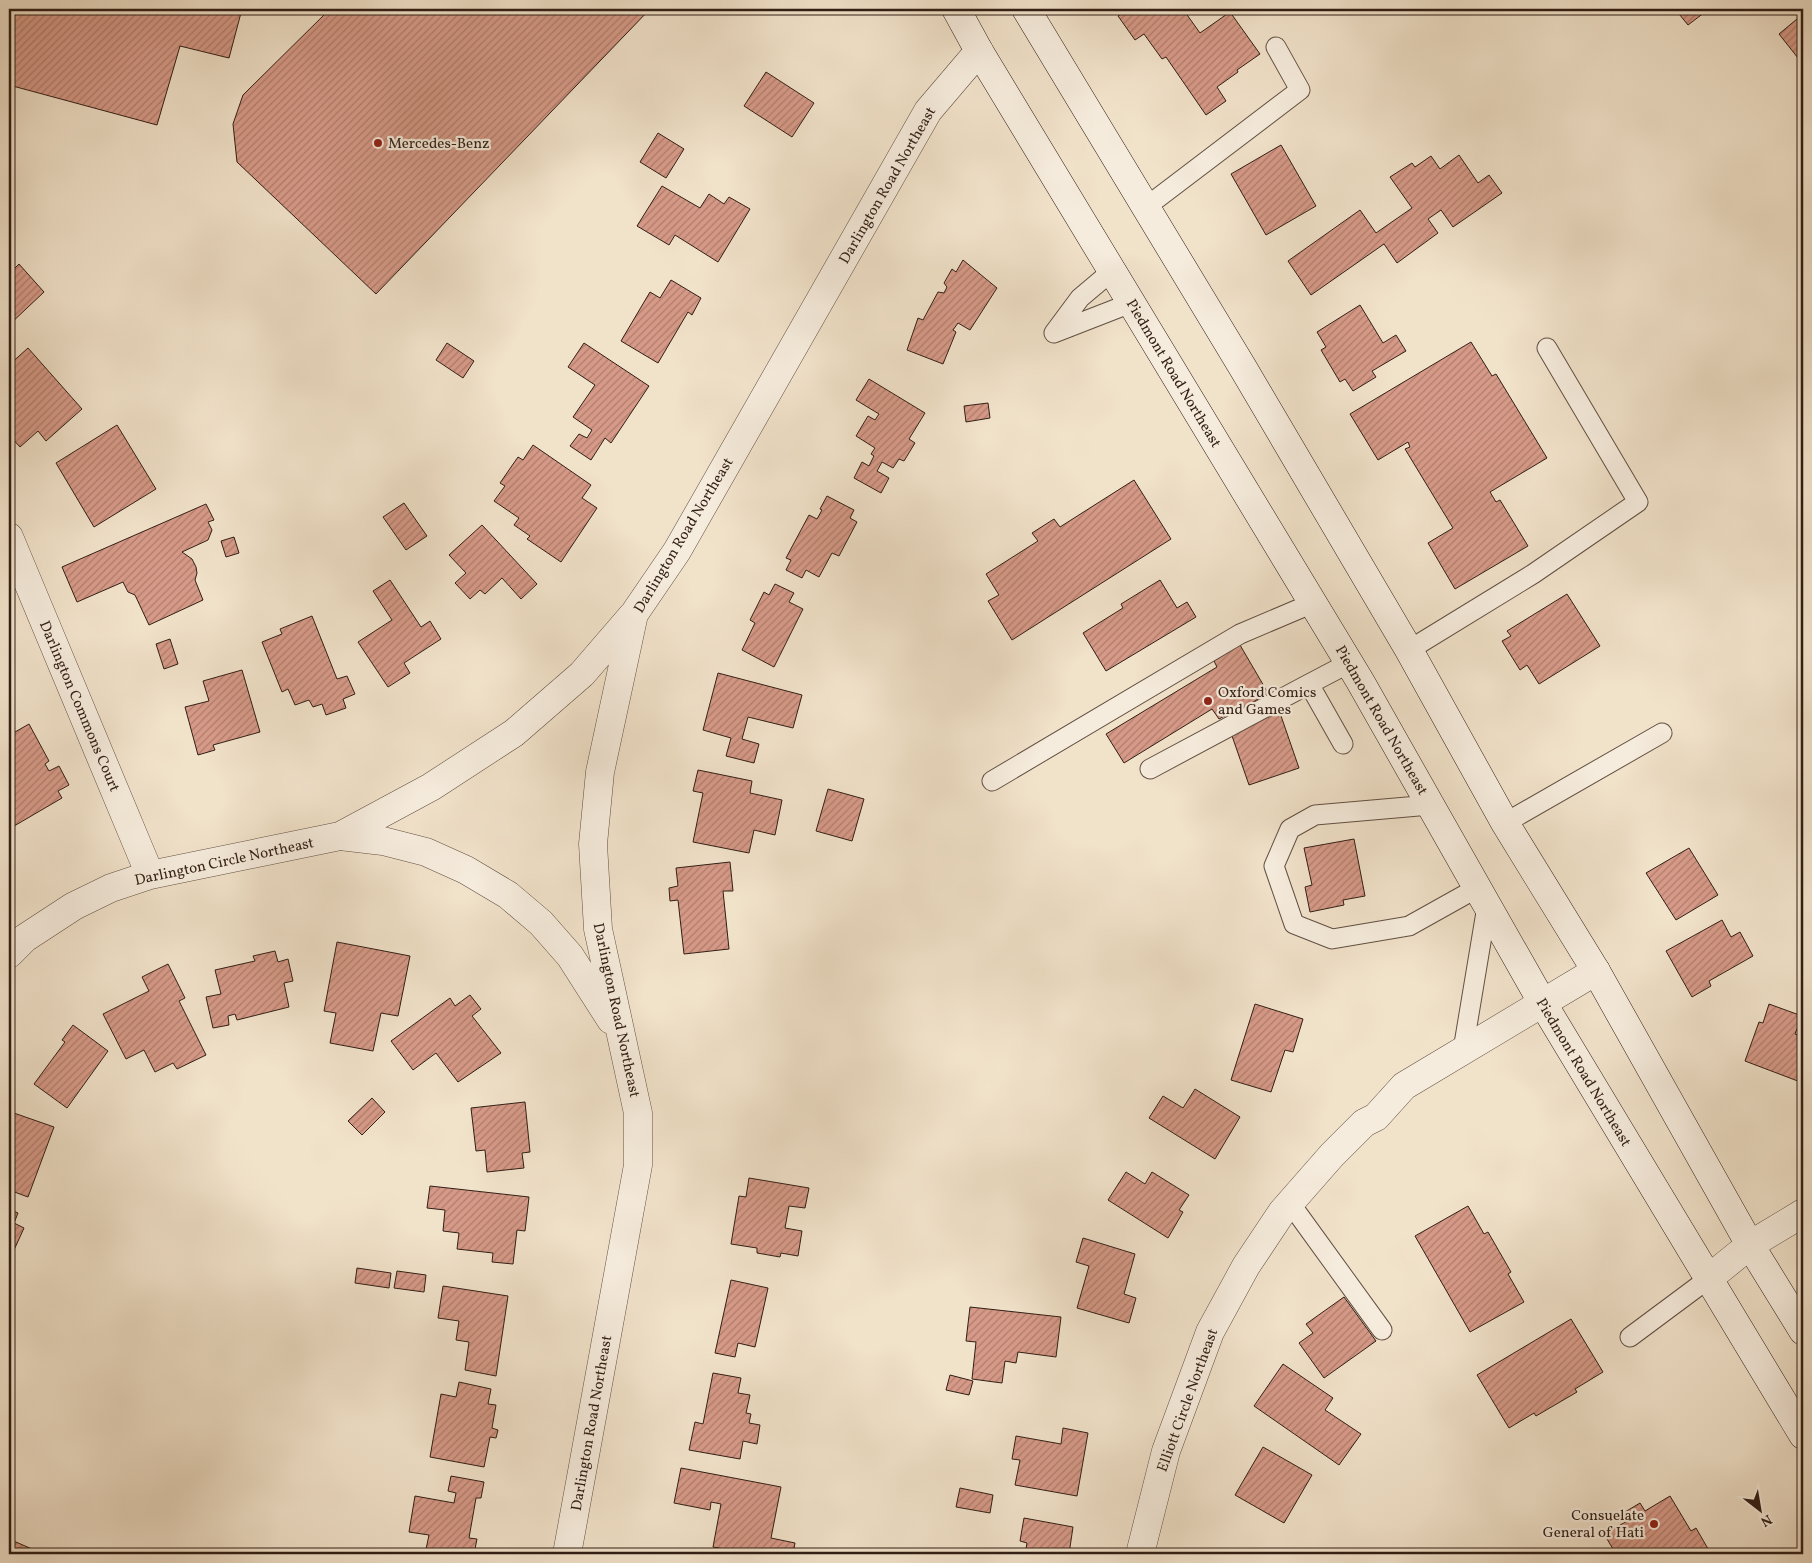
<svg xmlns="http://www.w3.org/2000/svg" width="1812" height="1563" viewBox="0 0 1812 1563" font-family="Vollkorn,serif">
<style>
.building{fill:url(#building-hatch);stroke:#311e15}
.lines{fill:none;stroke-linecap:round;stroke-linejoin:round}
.service-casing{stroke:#614f42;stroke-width:21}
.minor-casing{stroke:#614f42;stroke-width:29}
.secondary-casing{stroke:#311e15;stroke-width:29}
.service{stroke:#f6ecdd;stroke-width:19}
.minor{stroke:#f6ecdd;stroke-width:28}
.secondary{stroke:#f6ecdd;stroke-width:28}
.poi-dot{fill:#8f2418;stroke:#f6ecdd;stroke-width:2}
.labels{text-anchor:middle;stroke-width:4.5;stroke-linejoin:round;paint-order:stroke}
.poi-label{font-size:15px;fill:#311e15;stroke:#f6ecdd;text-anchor:start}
.street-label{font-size:15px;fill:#311e15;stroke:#f6ecdd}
</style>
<defs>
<pattern id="building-hatch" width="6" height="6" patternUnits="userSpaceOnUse" patternTransform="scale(1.25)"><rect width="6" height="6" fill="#d79a88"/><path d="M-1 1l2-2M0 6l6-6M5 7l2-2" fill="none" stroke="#af7d6e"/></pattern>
</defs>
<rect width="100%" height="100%" fill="#f1e2ca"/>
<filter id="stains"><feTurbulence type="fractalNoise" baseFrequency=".004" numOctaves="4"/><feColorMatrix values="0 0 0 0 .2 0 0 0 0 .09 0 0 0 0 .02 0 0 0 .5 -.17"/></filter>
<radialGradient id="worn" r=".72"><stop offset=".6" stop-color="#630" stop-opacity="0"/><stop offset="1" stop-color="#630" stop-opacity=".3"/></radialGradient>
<path class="building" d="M9,9H242L229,58L180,46L157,125L9,85Z
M330,9H650L376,294L237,162L233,124L243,95Z
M1129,9H1191L1185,12L1200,33L1230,12L1260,54L1237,70L1238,72L1217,87L1226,101L1206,115L1166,57L1162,59L1144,34L1135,40L1118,16Z
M1675,9H1709L1688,25Z
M1803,14V54L1798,58L1779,34Z
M766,72L814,103L792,137L744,106Z
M658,133L684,149L666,178L640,162Z
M1281,145L1316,206L1266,235L1231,174Z
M1459,155L1478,183L1489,175L1502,193L1453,227L1441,210L1428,219L1438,233L1397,263L1384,244L1311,295L1288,261L1360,210L1376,233L1412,208L1390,177L1412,163L1415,167L1431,156L1440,169Z
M662,186L700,208L709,194L724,204L729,197L750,209L718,262L675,235L669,245L637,226Z
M963,260L997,288L970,330L958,323L953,330L956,332L943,364L907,350L918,318L923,320L938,292L944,293L947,287L944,283L952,269L956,272Z
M9,263L14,269L19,264L44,292L9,325Z
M671,280L701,298L692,315L688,312L658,363L621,341L650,292L660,298Z
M1360,305L1383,343L1396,335L1406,351L1372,371L1376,377L1353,391L1345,379L1340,382L1321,350L1326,347L1317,332Z
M1471,342L1492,376L1496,374L1547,458L1490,492L1496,502L1500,500L1528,546L1455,589L1428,543L1453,528L1405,449L1410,447L1408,442L1378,460L1350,414Z
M447,343L474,361L463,378L436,360Z
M584,343L649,386L611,443L605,438L591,460L570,446L579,434L587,438L592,430L573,417L595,385L568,367Z
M28,348L82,409L46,441L38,431L20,447L9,435V365Z
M869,379L925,413L909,439L915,443L904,461L899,459L893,468L882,462L877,471L889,478L881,493L854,478L862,462L869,466L874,456L871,454L875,448L856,436L868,416L875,420L879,414L856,400Z
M988,403L990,418L966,422L964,406Z
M117,425L156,489L94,527L56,463Z
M533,445L591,485L582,498L597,508L561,562L527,539L530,536L514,525L519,518L494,501L505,486L500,483L518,457L523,460Z
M1134,480L1171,539L1012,640L988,601L999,595L986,574L1038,541L1032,533L1054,519L1060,527Z
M827,496L854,510L850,518L857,522L839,556L832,553L819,577L806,570L802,578L786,570L791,560L786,558L809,515L817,519L822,510L820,509Z
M404,503L427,536L406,550L383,517Z
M206,504L214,520L208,522L212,530L208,540L182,552L192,559L196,567L197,573L195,580L203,600L149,625L135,595L128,592L123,582L77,602L62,567Z
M482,525L537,584L521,599L502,578L485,594L480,590L470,599L455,583L466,573L449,555Z
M234,537L239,553L226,557L221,541Z
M390,580L421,627L430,621L441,639L404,663L410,673L388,687L358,642L392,620L373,591Z
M1160,580L1177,608L1187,602L1196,617L1106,671L1083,633L1123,608L1121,604Z
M775,584L794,593L789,602L803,609L774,667L742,650L755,623L750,620L764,592L769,595Z
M1567,594L1600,646L1539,684L1527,665L1520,670L1502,641L1511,636L1507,631Z
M312,616L337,679L347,676L355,694L343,699L346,708L326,715L322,704L313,707L309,700L295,705L288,689L282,692L262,642L282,634L280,629Z
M170,639L178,664L164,669L156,644Z
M1240,645L1268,693L1235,713L1234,711L1219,719L1212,709L1124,763L1106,734L1217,667L1214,661Z
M242,670L260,732L213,745L215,750L198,755L185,707L209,701L203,681Z
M718,673L802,695L793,728L748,717L742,739L759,744L754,763L726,756L731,738L703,730Z
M1280,713L1299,768L1249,785L1230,730Z
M9,721L15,732L29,724L49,761L45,764L49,771L59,766L69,785L58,791L62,798L9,829Z
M698,770L752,781L750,793L782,800L775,835L754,830L749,853L693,842L703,793L693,791Z
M828,789L864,799L852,841L816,831Z
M1354,839L1365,896L1343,900L1344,905L1310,912L1305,887L1312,885L1304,848Z
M1689,848L1718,895L1676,920L1646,873Z
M730,862L733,891H723L729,949L684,954L678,900L670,901L669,888L678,886L676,868Z
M1722,920L1731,937L1740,932L1753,956L1709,981L1711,986L1692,997L1666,951Z
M337,942L410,956L398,1016L381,1013L373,1051L330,1043L336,1013L324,1011Z
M275,951L278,962L288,959L293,981L284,983L289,1007L237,1020L235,1014L228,1016L229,1025L213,1028L206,997L221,994L215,970L255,961L253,956Z
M168,964L185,998L179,1001L206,1055L177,1069L173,1063L155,1072L144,1050L126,1059L103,1014L149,991L142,977Z
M470,995L481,1009L472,1016L501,1053L458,1082L436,1053L413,1070L391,1041L450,998L455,1006Z
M1255,1004L1303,1019L1293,1052L1285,1050L1271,1092L1231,1080Z
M1769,1004L1802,1016L1795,1034L1803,1037V1083L1745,1061L1759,1022L1763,1023Z
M73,1025L108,1051L67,1108L34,1084L65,1042L62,1040Z
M1195,1089L1240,1117L1215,1159L1149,1118L1163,1096L1183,1108Z
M372,1098L385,1112L362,1135L348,1121Z
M525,1102L530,1152L522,1153L524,1168L487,1172L485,1150L476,1151L471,1108Z
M11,1112L54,1127L28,1197L9,1190V1117Z
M1126,1172L1145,1184L1152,1172L1189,1195L1179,1210L1183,1212L1168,1238L1108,1200Z
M749,1178L809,1188L805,1208L789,1206L785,1228L802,1231L798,1256L781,1253L780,1257L757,1253V1248L731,1244L739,1196L746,1197Z
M430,1186L529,1197L525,1231L517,1230L513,1264L492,1262L493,1253L457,1249L459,1233L443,1231L445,1210L427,1208Z
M1468,1206L1484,1234L1488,1232L1511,1272L1508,1274L1524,1302L1470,1332L1415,1236Z
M9,1209L18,1213L14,1223L24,1228L9,1261Z
M1083,1238L1135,1254L1124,1294L1136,1298L1129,1323L1077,1308L1089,1266L1076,1262Z
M357,1268L391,1273L389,1288L355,1283Z
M397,1271L426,1275L424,1292L394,1288Z
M731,1280L768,1288L755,1347L738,1343L735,1357L715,1353Z
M443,1286L508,1296L496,1376L465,1370L469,1342L456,1340L459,1321L438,1318Z
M1344,1297L1376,1341L1324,1378L1299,1343L1313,1333L1306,1324Z
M970,1307L1061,1317L1056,1357L1018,1352L1016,1363L1005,1361L1002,1383L972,1379L976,1342L966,1341Z
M1571,1319L1603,1372L1575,1389L1577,1392L1536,1416L1534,1413L1509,1428L1477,1375Z
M1283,1364L1333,1398L1325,1410L1361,1434L1339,1465L1254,1406Z
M713,1373L741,1378L738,1393L750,1395L746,1413L751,1414L749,1423L760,1425L757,1444L743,1441L740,1459L689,1450L695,1422L703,1424Z
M950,1375L973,1381L969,1395L946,1390Z
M459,1382L491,1389L488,1404L496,1405L492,1428L498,1430L496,1438L490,1437L484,1467L430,1457L441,1394L456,1397Z
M1063,1428L1088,1433L1077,1496L1015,1485L1020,1460L1012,1459L1016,1436L1061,1444Z
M1263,1447L1312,1475L1284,1523L1235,1495Z
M681,1468L781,1487L771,1538L795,1543L793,1554H752L713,1547L721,1504L711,1502L710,1510L674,1503Z
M451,1476L484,1482L481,1498H476L469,1538L477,1539L474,1554H425L429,1535L409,1532L415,1496L454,1503L456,1493L448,1491Z
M960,1488L993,1495L990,1513L956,1507Z
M1670,1496L1691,1531L1696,1528L1711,1554H1616L1604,1534L1629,1520L1625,1512L1640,1503L1645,1511Z
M1024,1518L1073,1527L1069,1554H1025L1027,1543L1020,1541Z
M9,1539L32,1549L30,1554H9Z"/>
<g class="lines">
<defs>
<path id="service" d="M1146,207L1300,90L1276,47
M1054,333L1080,298L1112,271
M1054,333L1131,303
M1409,650L1533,574L1638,502L1547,348
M1309,684L1349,663
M1150,769L1309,684L1343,744
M992,781L1240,634L1313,603
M1430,805L1315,815L1290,829L1274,866L1294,924L1332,939L1409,926L1477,888
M1505,823L1662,733
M1463,1050L1487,906
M1290,1203L1382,1330
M1630,1337L1708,1279"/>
<path id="minor" d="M9,537L150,875
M340,836L431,787L514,733L582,674L632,616
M9,954L25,938L74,906L111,888L150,875L340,836L383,841L426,852L466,870L508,895L541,923L570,956L611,1020
M1708,1279L1750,1245L1803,1213
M567,1554L638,1165V1113L598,929L593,844L600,772L634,614L677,551L928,111L979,51
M1140,1554L1166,1451L1210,1332L1246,1266L1282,1212L1332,1155L1364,1123L1376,1117L1404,1086L1596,971"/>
<path id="secondary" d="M956,9L979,51L1360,681L1542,1002L1803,1435
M1026,9L1243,368L1409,650L1505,823L1596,971L1750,1245L1803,1331"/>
</defs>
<use href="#service" class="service-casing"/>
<use href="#minor" class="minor-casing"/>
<use href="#secondary" class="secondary-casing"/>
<use href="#service" class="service"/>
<use href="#minor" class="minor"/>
<use href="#secondary" class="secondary"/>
</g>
<g class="poi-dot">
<circle cx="378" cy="143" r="5"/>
<circle cx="1208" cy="701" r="5"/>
<circle cx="1654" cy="1524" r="5"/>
</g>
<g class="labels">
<g class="poi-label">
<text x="388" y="148">Mercedes-Benz</text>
<text x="1218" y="697">Oxford Comics<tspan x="1218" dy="17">and Games</tspan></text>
<text x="1644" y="1520" text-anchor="end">Consuelate<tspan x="1644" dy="17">General of Hati</tspan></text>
</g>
<g class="street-label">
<text transform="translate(887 185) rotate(-60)" y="5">Darlington Road Northeast</text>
<text transform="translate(1174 373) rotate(59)" y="5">Piedmont Road Northeast</text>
<text transform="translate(683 535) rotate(-59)" y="5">Darlington Road Northeast</text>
<text transform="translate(80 706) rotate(67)" y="5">Darlington Commons Court</text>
<text transform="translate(1382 720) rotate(60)" y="5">Piedmont Road Northeast</text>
<text transform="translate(224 861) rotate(-12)" y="5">Darlington Circle Northeast</text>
<text transform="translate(617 1010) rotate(78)" y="5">Darlington Road Northeast</text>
<text transform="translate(1584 1072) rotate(59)" y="5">Piedmont Road Northeast</text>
<text transform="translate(1187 1400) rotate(-70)" y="5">Elliott Circle Northeast</text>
<text transform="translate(591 1423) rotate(-80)" y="5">Darlington Road Northeast</text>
</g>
</g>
<rect width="1812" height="1563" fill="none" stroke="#f1e2ca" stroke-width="30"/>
<rect x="10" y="10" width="1792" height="1543" fill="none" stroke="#311e15" stroke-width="2.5"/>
<rect x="15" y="15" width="1782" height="1533" fill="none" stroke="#311e15"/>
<g transform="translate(1760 1510) rotate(149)" stroke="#f6ecdd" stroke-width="4" paint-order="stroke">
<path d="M0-4L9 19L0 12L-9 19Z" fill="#311e15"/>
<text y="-8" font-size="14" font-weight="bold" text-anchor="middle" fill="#311e15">N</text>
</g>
<rect width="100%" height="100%" filter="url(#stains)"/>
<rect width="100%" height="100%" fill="url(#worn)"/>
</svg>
